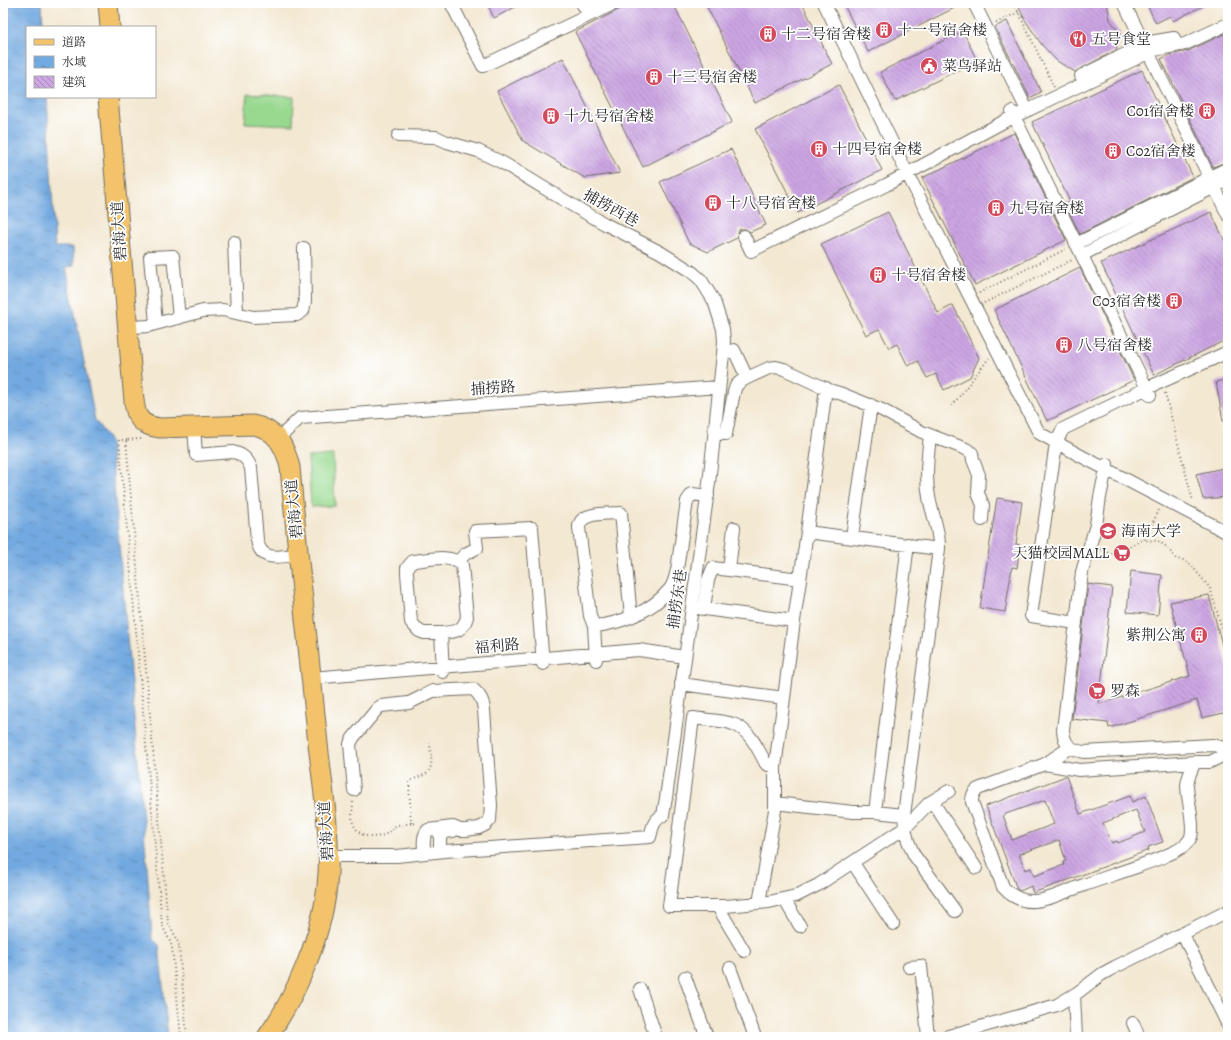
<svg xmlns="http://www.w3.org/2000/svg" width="1231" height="1040" viewBox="0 0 1231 1040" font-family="Alegreya,'Noto Serif SC',serif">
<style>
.pitch{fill:#98d98f;stroke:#62825d}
.water{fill:url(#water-ripples);stroke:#4e6a86}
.building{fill:url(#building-back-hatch);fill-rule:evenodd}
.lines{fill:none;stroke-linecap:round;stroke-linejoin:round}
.minor-casing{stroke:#716d65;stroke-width:14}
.primary-casing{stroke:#716d65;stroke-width:21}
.path{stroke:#716d65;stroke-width:2;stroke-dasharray:1 3;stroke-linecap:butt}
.minor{stroke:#fff;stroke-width:12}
.primary{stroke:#f2c36a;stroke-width:19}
.labels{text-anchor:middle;stroke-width:3.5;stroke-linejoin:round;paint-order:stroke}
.poi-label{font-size:15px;fill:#2b2b2b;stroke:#fff;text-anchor:start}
.street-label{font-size:15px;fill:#2b2b2b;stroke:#fff}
</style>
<defs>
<pattern id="water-ripples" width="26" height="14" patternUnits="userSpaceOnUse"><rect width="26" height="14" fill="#72a9e0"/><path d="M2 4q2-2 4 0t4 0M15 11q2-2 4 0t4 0" fill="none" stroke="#5e8ab6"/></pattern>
<pattern id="building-back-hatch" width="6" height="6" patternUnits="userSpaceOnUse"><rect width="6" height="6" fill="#cca6e3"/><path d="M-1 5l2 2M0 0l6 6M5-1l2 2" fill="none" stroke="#a687b8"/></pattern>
</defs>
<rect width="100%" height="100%" fill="#fff"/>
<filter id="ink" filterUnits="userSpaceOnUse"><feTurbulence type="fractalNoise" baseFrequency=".025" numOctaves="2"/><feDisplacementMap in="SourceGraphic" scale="8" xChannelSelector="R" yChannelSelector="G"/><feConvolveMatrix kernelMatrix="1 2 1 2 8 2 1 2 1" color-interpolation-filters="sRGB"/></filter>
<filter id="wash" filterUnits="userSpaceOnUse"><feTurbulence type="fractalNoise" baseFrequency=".012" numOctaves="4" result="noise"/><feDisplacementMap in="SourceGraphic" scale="16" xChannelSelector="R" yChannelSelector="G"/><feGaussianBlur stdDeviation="0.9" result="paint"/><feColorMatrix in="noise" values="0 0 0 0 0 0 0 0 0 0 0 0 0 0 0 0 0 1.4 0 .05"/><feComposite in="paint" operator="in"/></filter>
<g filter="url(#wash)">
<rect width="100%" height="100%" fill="#f3e8d2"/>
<path class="pitch" d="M247,94L294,97L293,125L245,123Z
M333,455L335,506L311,507L308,457Z"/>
<path class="water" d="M3,3H42L43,27H27V97H47L55,247H73L74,266L66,267L95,420L110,441L147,865L152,938L159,945L168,1037H3Z"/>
<g id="blocks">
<path class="building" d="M487,3H523L494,18Z
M632,3H673L732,122L643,167L575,32Z
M705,3H802L832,64L755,103Z
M843,3H964L868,52Z
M1017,3H1107L1110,20L1120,33L1116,50L1075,72L1057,61L1042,45L1025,20Z
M1146,3H1209L1173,21L1170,16L1156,23Z
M1007,21L1041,92L1030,98L995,27Z
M963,31L977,61L895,101L880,72Z
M1228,32V161L1213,167L1161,59L1169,55L1188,51Z
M563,58L620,173L585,178L523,141L497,91Z
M1142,70L1193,177L1080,234L1065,204L1070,202L1032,122Z
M839,85L882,170L798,213L755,129Z
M1014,133L1066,240L975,285L922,178Z
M731,149L766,225L750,232L745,229H740L738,232L737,238L708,252L689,243L660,182Z
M888,212L938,313L953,305L979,358L970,377L944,390L936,374L927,378L918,361L908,366L897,344L889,348L879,329L866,335L821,244Z
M1211,212L1228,248V339L1154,375L1101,263Z
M1080,268L1134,380L1047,421L994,310Z
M1228,379V421H1223L1216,382Z
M1228,467V497L1203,499L1196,474Z
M997,498L1022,502L1016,544L1020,545L1017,568L1012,567L1005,612L980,608Z
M1131,571L1162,575L1158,615L1127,612Z
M1088,584L1112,587L1099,704L1190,676L1170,602L1209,595L1228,668V712L1202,718L1197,700L1109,728L1108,723L1072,719Z
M1066,776L1080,814L1130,796L1132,802L1146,796L1163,842L1148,847L1149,850L1033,893L1031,886L1020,891L1017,889L986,806ZM1045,800L1054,824L1012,840L1003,815ZM1136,810L1145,832L1118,843L1117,841L1112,843L1103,823ZM1059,840L1066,861L1063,862L1064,865L1034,876L1031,868L1025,870L1019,854Z"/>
</g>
</g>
<g filter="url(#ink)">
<use href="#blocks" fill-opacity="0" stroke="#716d65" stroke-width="1"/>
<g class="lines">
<defs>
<path id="minor" d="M451,3L483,66L615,3
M582,3L589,15
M824,3L907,173L1039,433L1081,456L1228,533
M974,3L1027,110
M1124,3L1228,215
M1081,76L1150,42L1174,38
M1012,112L1150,395
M744,236L751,251L886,185L1005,121L1043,103L1154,50L1185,44L1228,24
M234,242L237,313
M1076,244L1228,168
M1082,255L1228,180
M156,323L150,257L173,256L179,318
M134,327L148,326L203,311L223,310L253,317L297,315L303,311L305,301L304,248
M723,354L734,350L747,378
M194,427L196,455L233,452C242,454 248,459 251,468L257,540C261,564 282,556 299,554
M715,433L726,434L734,392L736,386L740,382L747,378L769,368L776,367L784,369L829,390L842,394L882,410L922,432L966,449L972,453L973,460L979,475L978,493L983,505L982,520
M930,435C928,456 925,476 929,497C932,515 940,530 939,549L904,815L905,828L908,841L914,855L955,911
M278,439L300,418L719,387
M1107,464L1100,497L1096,525L1082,572L1063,730C1064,744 1070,750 1084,752L1213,745L1221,747L1228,751
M807,532L939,549
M852,537L871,405
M458,562L465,554L477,548L475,531L532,528L543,664
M729,569L734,528
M697,608L794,621
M704,609L708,580L713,568L800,579
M1076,623L1031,616L1056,443L1063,429L1143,390L1228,352
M594,626L590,616L579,528C579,511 609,514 621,513L631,617
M441,633H424L419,631L411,622L407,573V568L413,561C428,560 450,553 462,565L467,617C463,632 454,632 441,633L443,672
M596,660L594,626C620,624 652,611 669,590C674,585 675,577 677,570L687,501L692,494L708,496
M312,678L639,650L685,657
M681,684L784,698
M1195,762C1191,770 1188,777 1187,785C1187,799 1196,829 1190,839C1185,847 1175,852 1167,855C1158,860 1148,862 1139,866C1121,872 1102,879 1084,885C1069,890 1050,900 1035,901C1022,902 1011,896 1003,887L972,802C972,796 973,793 978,789L1045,764L1079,770L1195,762H1210L1228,753
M1045,764L1069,748
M775,767L766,764C758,749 750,730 733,724C723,720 705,720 693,718L669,906H726L769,902L796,896L818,885L897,833L905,828L929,803L949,791
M354,790L350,744L353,738L378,708L381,706L409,703L433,691L473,689C480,695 483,700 484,710L491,805L490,820L485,825L479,828L466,830H460L453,827L428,830C422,836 424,845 424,853
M932,801L976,868
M775,803L853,812H875L908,544
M875,812L904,815
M440,851V836L445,832L453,831
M328,856H397L445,851L650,837C653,826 653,821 663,815L666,798L709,483L723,354L724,341L723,329L714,301L701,280L692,272L660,252L605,224L577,208L503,163L478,151L447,142L436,137L398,136
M853,863L893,924
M784,899L800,926
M759,903L775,810V767L794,621L807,532L826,388
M718,907L744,951
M1182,933L1228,1025
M909,967L921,966L928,1037
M730,968L755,1037
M685,977L707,1037
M640,989L656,1037
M1074,995L1076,1037
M1133,1023L1139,1037
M945,1037L1057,1005L1077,993L1102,974L1115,967L1228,911"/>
<path id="primary" d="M108,3L110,27
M108,97L133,390C135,412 135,425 160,428L253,425C276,429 285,446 290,467C298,560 309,652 318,744C323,790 332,842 327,886C322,935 296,997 267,1037"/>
</defs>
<use href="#minor" class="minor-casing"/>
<use href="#primary" class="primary-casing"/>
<path class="path" d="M1014,3L1054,87
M996,23L1019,12
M979,293L1066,249
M984,303L1072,260
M1165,393L1193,501
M952,406L989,358
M141,439L126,440L168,923L176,937L179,946L187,1037
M127,440H119L162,924C165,933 170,939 172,947L181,1037
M1159,510L1144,540L1158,541L1167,547L1176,559L1183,560L1191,565L1210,588L1228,649
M1100,549C1120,561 1127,544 1144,540
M353,802C353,810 350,820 355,827C361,839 380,839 389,832C392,830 394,828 396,825L418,823
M411,823L409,782C414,778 420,777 426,774C435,768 430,752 430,743"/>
<use href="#minor" class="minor"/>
<use href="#primary" class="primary"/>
</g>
</g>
<defs>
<symbol id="building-disc" viewBox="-11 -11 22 22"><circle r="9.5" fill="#d1495b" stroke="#fff"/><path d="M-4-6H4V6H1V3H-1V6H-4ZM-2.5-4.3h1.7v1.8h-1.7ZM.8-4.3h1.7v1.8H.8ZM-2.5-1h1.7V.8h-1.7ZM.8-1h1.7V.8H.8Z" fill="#fff"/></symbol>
<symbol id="restaurant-disc" viewBox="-11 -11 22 22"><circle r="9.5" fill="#d1495b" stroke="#fff"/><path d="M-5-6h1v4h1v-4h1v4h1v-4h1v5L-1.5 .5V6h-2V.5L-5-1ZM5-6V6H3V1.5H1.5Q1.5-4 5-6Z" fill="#fff"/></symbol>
<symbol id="civic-disc" viewBox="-11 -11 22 22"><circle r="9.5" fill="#d1495b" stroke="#fff"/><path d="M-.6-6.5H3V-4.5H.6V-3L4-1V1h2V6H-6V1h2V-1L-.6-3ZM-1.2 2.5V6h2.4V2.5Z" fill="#fff"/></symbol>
<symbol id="university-disc" viewBox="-11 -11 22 22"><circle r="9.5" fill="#d1495b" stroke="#fff"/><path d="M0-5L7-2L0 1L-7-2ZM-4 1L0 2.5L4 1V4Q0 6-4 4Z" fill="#fff"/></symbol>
<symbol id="supermarket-disc" viewBox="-11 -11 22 22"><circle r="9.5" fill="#d1495b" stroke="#fff"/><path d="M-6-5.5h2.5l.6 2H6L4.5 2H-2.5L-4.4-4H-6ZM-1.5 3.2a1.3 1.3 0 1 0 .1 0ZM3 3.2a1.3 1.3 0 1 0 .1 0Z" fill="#fff"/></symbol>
</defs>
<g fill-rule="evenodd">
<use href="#building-disc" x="874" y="20" width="20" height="20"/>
<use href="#building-disc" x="758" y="24" width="20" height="20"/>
<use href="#restaurant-disc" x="1068" y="29" width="20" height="20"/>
<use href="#civic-disc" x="919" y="56" width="20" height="20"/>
<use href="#building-disc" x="644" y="67" width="20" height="20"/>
<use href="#building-disc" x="1197" y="101" width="20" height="20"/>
<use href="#building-disc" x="541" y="106" width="20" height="20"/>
<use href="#building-disc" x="809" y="139" width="20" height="20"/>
<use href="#building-disc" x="1103" y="141" width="20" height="20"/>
<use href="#building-disc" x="703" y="193" width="20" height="20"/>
<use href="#building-disc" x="986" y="198" width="20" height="20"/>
<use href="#building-disc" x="868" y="265" width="20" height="20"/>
<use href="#building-disc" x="1164" y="291" width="20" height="20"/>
<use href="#building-disc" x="1054" y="335" width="20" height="20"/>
<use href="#university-disc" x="1098" y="521" width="20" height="20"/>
<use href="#supermarket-disc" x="1112" y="543" width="20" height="20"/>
<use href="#building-disc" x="1189" y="625" width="20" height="20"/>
<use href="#supermarket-disc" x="1087" y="681" width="20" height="20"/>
</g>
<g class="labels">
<g class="poi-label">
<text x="897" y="35">十一号宿舍楼</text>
<text x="781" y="39">十二号宿舍楼</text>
<text x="1091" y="44">五号食堂</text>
<text x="942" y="71">菜鸟驿站</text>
<text x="667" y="82">十三号宿舍楼</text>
<text x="1194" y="116" text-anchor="end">C01宿舍楼</text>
<text x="564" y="121">十九号宿舍楼</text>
<text x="832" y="154">十四号宿舍楼</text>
<text x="1126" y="156">C02宿舍楼</text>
<text x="726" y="208">十八号宿舍楼</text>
<text x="1009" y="213">九号宿舍楼</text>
<text x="891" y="280">十号宿舍楼</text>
<text x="1161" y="306" text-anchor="end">C03宿舍楼</text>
<text x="1077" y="350">八号宿舍楼</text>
<text x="1121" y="536">海南大学</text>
<text x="1109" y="558" text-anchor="end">天猫校园MALL</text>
<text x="1186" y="640" text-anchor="end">紫荆公寓</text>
<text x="1110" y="696">罗森</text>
</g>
<g class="street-label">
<text transform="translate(611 208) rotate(29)" y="5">捕捞西巷</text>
<text transform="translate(119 231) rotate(-94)" y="5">碧海大道</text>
<text transform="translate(493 388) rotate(-4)" y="5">捕捞路</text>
<text transform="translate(294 509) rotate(-96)" y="5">碧海大道</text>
<text transform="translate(677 599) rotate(-82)" y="5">捕捞东巷</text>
<text transform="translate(497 646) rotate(-5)" y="5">福利路</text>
<text transform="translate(326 831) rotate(-94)" y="5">碧海大道</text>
</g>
</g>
<rect width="1231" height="1040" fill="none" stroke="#fff" stroke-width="16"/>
<rect x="26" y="26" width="130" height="72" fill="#ffffff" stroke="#aaaaaa"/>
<rect x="34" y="39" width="20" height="6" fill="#f2c36a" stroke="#aaaaaa"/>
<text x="62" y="46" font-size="12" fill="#2b2b2b">道路</text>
<rect x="34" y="56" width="20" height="12" fill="url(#water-ripples)" stroke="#aaaaaa"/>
<text x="62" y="66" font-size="12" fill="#2b2b2b">水域</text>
<rect x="34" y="76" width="20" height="12" fill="url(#building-back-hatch)" stroke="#aaaaaa"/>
<text x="62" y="86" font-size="12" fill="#2b2b2b">建筑</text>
</svg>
